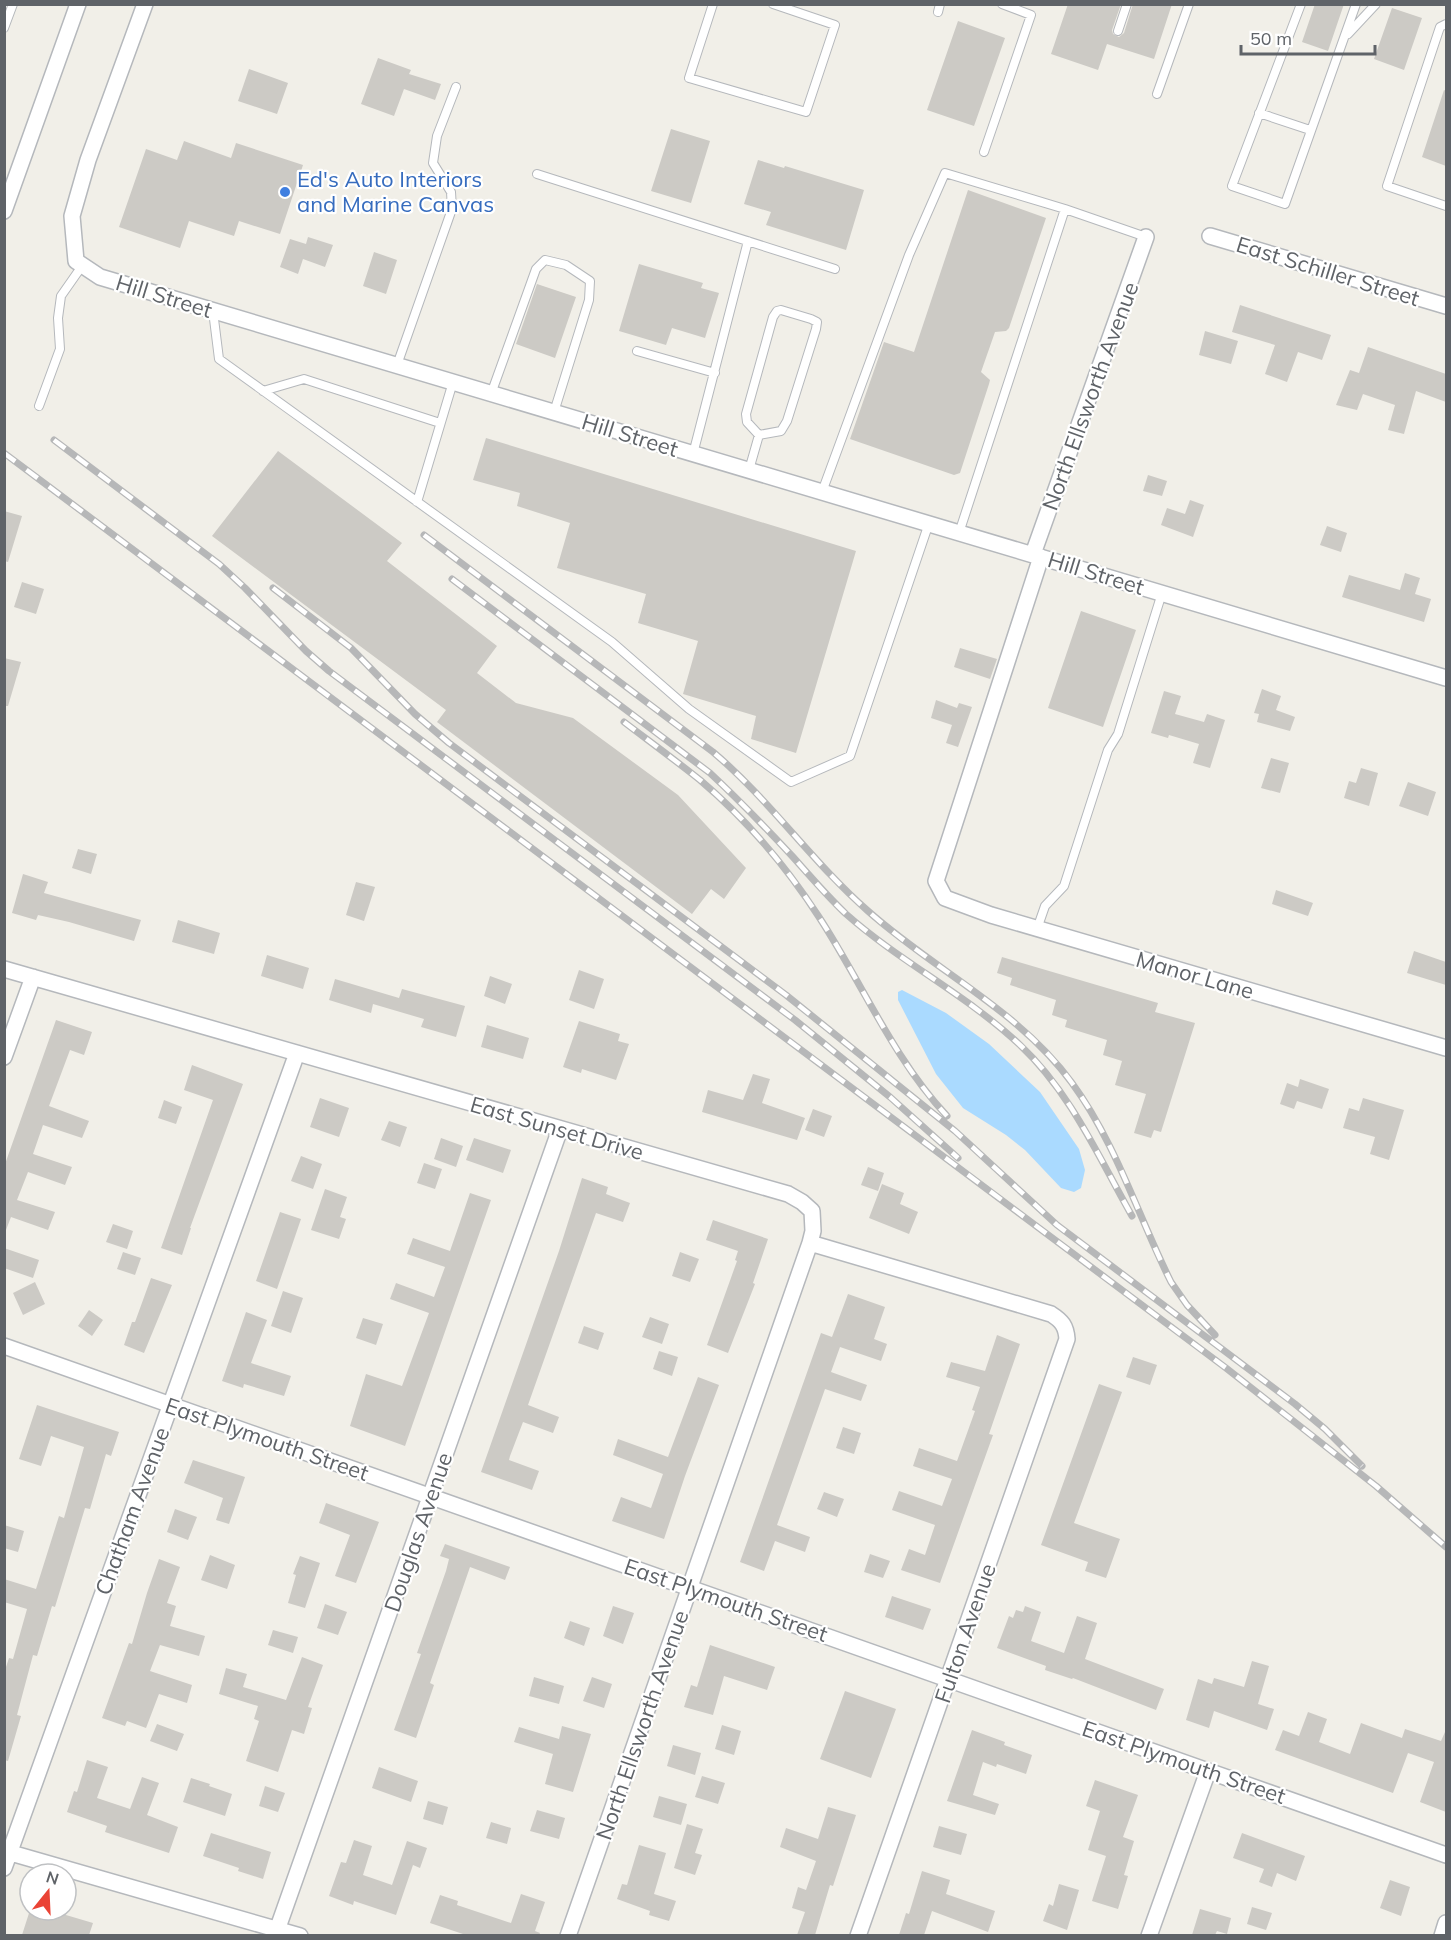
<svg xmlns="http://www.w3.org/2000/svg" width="1451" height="1940" viewBox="0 0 1451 1940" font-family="Mulish,sans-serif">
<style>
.water{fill:#aadaff}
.building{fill:#cccac5}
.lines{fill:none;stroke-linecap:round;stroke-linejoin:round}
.service-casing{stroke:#b5b8bc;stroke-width:10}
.minor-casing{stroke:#b5b8bc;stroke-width:18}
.service{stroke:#fff;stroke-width:8}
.minor{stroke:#fff;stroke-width:15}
.rail-casing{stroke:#b6b7b8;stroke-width:7}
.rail{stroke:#fff;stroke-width:4.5;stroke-dasharray:14;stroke-linecap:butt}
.shop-dot{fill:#3f7fe0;stroke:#fff;stroke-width:2}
.labels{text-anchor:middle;stroke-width:4.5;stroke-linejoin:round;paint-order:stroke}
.shop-label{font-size:22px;fill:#366cbe;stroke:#fff;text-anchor:start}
.street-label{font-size:22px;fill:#5f6368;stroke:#fff}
</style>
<rect width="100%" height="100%" fill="#f1efe8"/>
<path class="water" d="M902,990L946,1013L989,1044L1040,1092L1079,1149L1085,1170L1081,1188L1074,1192L1061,1188L1025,1150L1006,1135L963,1108L936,1074L898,1000V992Z"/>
<path class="building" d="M1068,4H1121L1112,30L1113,34L1119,37L1124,33L1133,4H1172L1154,59L1107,44L1098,70L1051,54Z
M1315,4H1344L1328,51L1302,42Z
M1392,8L1422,18L1404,70L1374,59Z
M958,21L1005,38L974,126L927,110Z
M378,58L411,70L409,74L441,84L435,100L404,89L394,116L361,104Z
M249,69L288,83L277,114L238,101Z
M1444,90L1446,91V166L1422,157Z
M671,129L710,141L691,203L651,191Z
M184,141L231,158L236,143L303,165L280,234L239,221L234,236L189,221L180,248L119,227L146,149L177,160Z
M758,160L784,168L785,166L864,190L846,250L766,225L771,212L744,204Z
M968,190L1046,218L1009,328L1006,331L995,332L981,372L990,380L989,384L960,473L954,475L850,439L884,342L914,352Z
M308,237L333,245L325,267L303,259L298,274L280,267L290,239L306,244Z
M374,252L397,260L386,294L363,286Z
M639,264L703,283L701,288L719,293L705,338L672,328L666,345L619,331Z
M537,284L576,297L555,358L516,344Z
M1240,305L1331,335L1322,360L1298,352L1287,382L1265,374L1275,345L1232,332Z
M1205,331L1238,341L1231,364L1199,355Z
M1368,347L1446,374V402L1416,391L1404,434L1388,430L1395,405L1363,394L1357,410L1336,405L1350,370L1359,373Z
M486,438L856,551L796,753L751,739L756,716L683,694L698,641L638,623L646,594L557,568L570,523L517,506L520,493L473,480Z
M278,451L402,543L387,561L497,646L477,673L516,703L573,718L678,795L746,868L724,899L711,889L692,914L437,722L446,710L212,536Z
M1148,475L1167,481L1162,496L1143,491Z
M1190,500L1204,505L1193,537L1161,525L1167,508L1185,514Z
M4,511L22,516L8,562L4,561Z
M1327,526L1347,533L1341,552L1320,545Z
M1405,573L1420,578L1415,594L1431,599L1424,622L1342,597L1349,575L1400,590Z
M22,582L44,589L36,614L14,607Z
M1081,611L1136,630L1103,727L1048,708Z
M960,648L997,659L990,679L954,667Z
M4,658L21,662L8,706H4Z
M1262,689L1281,696L1276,710L1295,717L1290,731L1257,722L1259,714L1254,713Z
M1164,691L1181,696L1175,714L1204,722L1207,714L1225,720L1210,768L1193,763L1199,744L1169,735L1168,738L1151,733Z
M936,700L957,708L959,703L972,707L958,747L946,743L952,725L931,718Z
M1271,758L1289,763L1280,793L1261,788Z
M1361,768L1378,773L1369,806L1344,798L1349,781L1356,783Z
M1408,782L1436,792L1428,816L1399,806Z
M78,849L97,854L91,874L72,868Z
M23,874L48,882L44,893L141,920L134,941L69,922L38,915L36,920L12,913Z
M356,882L375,887L364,921L346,915Z
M1276,890L1313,903L1308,916L1272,904Z
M178,920L220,933L214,954L172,942Z
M1414,951L1446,962V985L1407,973Z
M267,955L309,968L303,989L261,976Z
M1002,957L1158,1003L1155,1012L1195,1023L1161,1132L1154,1130L1151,1138L1134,1133L1146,1094L1115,1085L1122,1061L1103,1055L1107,1040L1065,1027L1067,1020L1052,1015L1056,1000L1010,985L1012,978L997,973Z
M579,970L604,979L594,1009L569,1000Z
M490,976L512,984L505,1004L484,996Z
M335,979L399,998L402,989L465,1006L456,1037L421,1027L424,1019L373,1004L371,1013L329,1000Z
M56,1020L92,1032L84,1055L70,1050L49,1106L89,1121L82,1138L43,1125L33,1154L72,1167L65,1185L28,1172L17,1200L55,1212L48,1230L11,1217L6,1230H4V1167Z
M579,1021L620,1034L618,1041L629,1044L616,1080L582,1069L581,1073L563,1067Z
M487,1025L529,1038L523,1059L481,1047Z
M192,1065L243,1084L190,1228H191L182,1255L161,1248L213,1100L184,1090Z
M753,1074L770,1079L762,1103L805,1118L797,1140L702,1112L708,1090L743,1100Z
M1300,1079L1329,1089L1322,1109L1297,1101L1294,1109L1280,1104L1287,1083L1298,1087Z
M320,1098L349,1108L339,1137L310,1127Z
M1363,1098L1404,1110L1389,1160L1370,1154L1375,1137L1343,1128L1349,1108L1359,1111Z
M164,1100L182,1107L176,1124L158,1118Z
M813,1109L832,1116L824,1137L805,1130Z
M389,1121L407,1127L400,1147L381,1140Z
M441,1138L463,1146L456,1167L434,1159Z
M474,1138L511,1150L503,1173L466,1160Z
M301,1156L322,1164L313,1189L291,1181Z
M424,1163L442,1169L435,1189L417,1183Z
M868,1167L884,1173L878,1191L861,1185Z
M582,1178L608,1187L606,1194L630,1203L623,1222L596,1213L528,1405L559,1417L553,1433L523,1422L510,1456L509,1460L539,1471L532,1490L481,1472L559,1251Z
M882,1184L904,1193L900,1204L918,1212L909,1234L869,1218Z
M325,1189L347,1197L340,1217L346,1219L339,1239L311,1230Z
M470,1193L491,1200L405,1446L350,1426L366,1374L402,1386L429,1313L390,1299L396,1283L434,1297L445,1267L407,1254L413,1238L450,1251Z
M280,1212L301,1219L277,1289L256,1281Z
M713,1220L768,1239L753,1283L755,1284L728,1353L707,1345L737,1261L735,1260L738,1251L706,1240Z
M113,1224L133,1231L127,1249L106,1242Z
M4,1248L39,1260L33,1278L4,1268Z
M123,1252L141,1258L135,1275L117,1269Z
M680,1252L699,1259L690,1282L672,1276Z
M151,1278L172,1285L144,1353L124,1345L132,1322H135Z
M35,1282L45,1304L23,1315L13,1293Z
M283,1291L303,1298L291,1333L271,1326Z
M848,1294L885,1307L874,1339L887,1344L881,1361L840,1347L831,1372L867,1385L861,1401L825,1389L777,1525L810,1537L805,1552L775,1541L764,1571L740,1562L821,1333L832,1337Z
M89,1310L103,1320L92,1336L78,1326Z
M246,1312L267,1320L251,1363L291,1376L284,1396L244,1384L243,1388L222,1381Z
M650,1317L669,1324L662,1344L642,1337Z
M363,1318L383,1324L376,1345L356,1338Z
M584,1326L604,1333L598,1350L578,1343Z
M997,1335L1020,1344L989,1434L993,1435L940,1583L901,1570L909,1549L925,1555L935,1525L892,1510L899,1491L942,1506L952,1479L913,1466L919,1448L957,1461L975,1411L972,1410L980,1387L946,1377L951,1362L985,1371Z
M659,1351L678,1357L672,1376L653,1369Z
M1133,1357L1157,1365L1150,1385L1126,1377Z
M698,1377L719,1385L685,1476L664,1539L612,1521L621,1497L651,1508L663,1474L613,1455L618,1439L668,1457Z
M1099,1384L1122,1392L1074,1523L1120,1539L1106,1578L1085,1571L1088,1562L1041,1545Z
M37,1405L119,1432L111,1456L106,1454L90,1509L85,1508L55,1607L52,1606L37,1656L33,1655L17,1715L21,1716L8,1761L4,1760V1673L9,1658L13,1659L27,1609L4,1602V1579L36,1589L59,1516L64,1518L84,1447L51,1436L41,1466L19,1459Z
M843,1427L861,1433L854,1454L836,1448Z
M193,1460L245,1477L229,1524L216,1520L223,1498L184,1483Z
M824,1492L844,1499L837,1517L817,1509Z
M326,1503L379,1522L356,1583L335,1576L350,1535L319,1523Z
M175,1509L197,1517L188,1540L167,1532Z
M4,1525L24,1531L18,1552L4,1548Z
M445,1544L510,1567L505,1580L470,1567L430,1683L434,1685L416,1738L394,1730L421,1654L417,1653L446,1571L449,1559L440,1556Z
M870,1554L890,1561L883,1578L864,1572Z
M210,1555L235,1565L227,1589L201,1580Z
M300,1556L320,1563L305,1608L288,1603L296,1575L293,1574Z
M159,1559L180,1567L167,1603L176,1606L170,1626L205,1636L199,1656L160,1645L150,1671L192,1685L187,1703L159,1694L146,1728L127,1721L125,1726L102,1718L129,1643L132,1644L147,1593Z
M892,1596L931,1609L923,1630L885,1617Z
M325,1604L347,1612L338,1635L317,1628Z
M613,1606L634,1613L623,1644L603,1636Z
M1025,1606L1041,1612L1031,1641L1064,1653L1077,1616L1097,1623L1085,1659L1164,1689L1156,1710L1073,1678L1072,1679L1045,1670L1046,1666L997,1648L1009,1616L1013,1618L1016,1610L1023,1612Z
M570,1621L590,1628L584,1646L564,1638Z
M273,1630L298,1637L293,1653L268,1645Z
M710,1645L775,1667L767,1690L724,1676L713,1715L684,1707L691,1685L697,1687Z
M302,1657L323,1665L308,1707L312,1708L304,1734L292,1730L278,1772L246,1761L259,1721L254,1719L258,1706L219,1694L226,1668L247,1674L243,1687L286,1700Z
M1252,1661L1269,1666L1258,1704L1274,1709L1267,1730L1214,1711L1209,1728L1186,1720L1198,1679L1212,1684L1214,1678L1244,1687Z
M534,1677L564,1686L559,1704L529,1696Z
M592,1677L612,1684L604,1708L583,1701Z
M845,1691L896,1709L871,1778L820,1759Z
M1308,1712L1327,1719L1319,1742L1350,1754L1361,1723L1402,1738L1405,1729L1441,1741L1445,1732L1446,1733V1812L1420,1802L1434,1762L1408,1753L1393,1793L1275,1750L1283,1730L1299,1736Z
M157,1724L184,1734L177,1751L150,1741Z
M722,1725L741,1731L734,1755L715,1749Z
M562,1726L591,1734L573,1792L545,1784L553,1754L514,1742L519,1727L559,1739Z
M972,1730L1005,1742L1004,1745L1032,1755L1026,1774L997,1764L996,1767L983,1762L973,1795L999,1804L995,1815L947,1801Z
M673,1745L701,1753L695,1775L667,1766Z
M87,1760L108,1767L97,1798L130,1809L142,1777L159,1783L147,1815L178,1827L169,1853L105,1832L107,1826L67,1812L74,1791L77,1792Z
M379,1767L418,1781L411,1802L372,1788Z
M702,1776L725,1783L718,1804L695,1797Z
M191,1778L210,1784L209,1786L232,1794L225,1816L183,1802Z
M1095,1780L1138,1795L1123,1837L1134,1841L1124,1875L1128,1876L1118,1909L1092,1901L1106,1856L1088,1850L1100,1811L1086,1806Z
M265,1786L285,1793L278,1812L259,1806Z
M659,1796L687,1804L681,1825L653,1817Z
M428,1801L448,1807L443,1825L423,1819Z
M828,1807L856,1815L833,1886L830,1885L815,1935H797L805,1912L792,1908L798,1887L806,1890L816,1861L780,1847L786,1828L818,1839Z
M537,1810L565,1818L559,1839L530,1831Z
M491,1822L511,1828L507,1844L486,1838Z
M687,1824L703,1829L695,1853L702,1855L695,1875L674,1868Z
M939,1826L967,1834L961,1855L933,1847Z
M211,1833L271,1852L263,1879L238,1871L239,1868L203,1856Z
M1242,1833L1305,1856L1296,1881L1277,1873L1272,1887L1259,1882L1264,1869L1233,1858Z
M354,1840L372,1846L363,1875L392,1885L407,1841L427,1848L420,1868L413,1865L396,1915L354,1901L353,1905L329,1896L341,1862L346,1863Z
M639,1845L666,1853L654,1894L676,1901L669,1921L649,1915L650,1911L617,1899L622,1884L627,1885Z
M922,1871L950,1880L946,1894L995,1911L988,1932L932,1911L924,1935H899L906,1913L909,1914Z
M1390,1880L1410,1887L1401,1916L1380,1908Z
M1059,1884L1079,1890L1067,1930L1043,1921L1049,1904L1053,1906Z
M521,1894L545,1902L535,1931L540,1933L539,1935H466L430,1923L440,1895L458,1901L457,1905L511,1923Z
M1252,1907L1272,1913L1266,1930L1247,1924Z
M1200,1909L1231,1918L1227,1934L1217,1931L1215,1935H1192Z
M30,1910H49L93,1923L89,1935H22Z"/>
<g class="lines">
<defs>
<path id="service" d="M713,4L689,78L806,112L835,25L773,4
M1301,4L1232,186L1285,204L1356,4
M938,12L940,4
M1446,24L1440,27L1387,186L1446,206
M4,28L13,4
M1118,31L1127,4
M1348,34L1376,4
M1157,94L1189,4
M1259,113L1310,130
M984,152L1031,15L1002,4
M537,174L835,269
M1065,209L1146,237
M781,310L811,319L817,322L816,329L787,421L781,431L759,435L747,422L746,414L773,317L777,311Z
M213,311L219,359L612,642L689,709L791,782L850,756L929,523
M637,351L715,373
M397,365L452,209L451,192L433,163L437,136L456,87
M263,391L304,379L440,423
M491,394L536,269L545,260L566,265L590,281L589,300L554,412
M39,406L60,349L58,318L61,296L82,266
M693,454L748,241
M749,470L759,435
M822,492L909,255L945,173L1065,209L959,533
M417,502L453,382
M1037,929L1045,906L1064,886L1108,750L1118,734L1162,593"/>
<path id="minor" d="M145,4L88,160L72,216L76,261L100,277L127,285L1446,678
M4,211L78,4
M1210,236L1446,306
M1033,554L1146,237
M1041,557L936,881L945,898L991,915L1446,1048
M4,969L788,1194L802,1202L812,1211L813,1231L810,1243L568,1936
M4,1057L33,977
M810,1243L1051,1314C1062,1321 1066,1326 1067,1339L858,1936
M4,1346L1446,1855
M4,1851L300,1936
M4,1868L297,1053
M275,1936L560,1129
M1149,1936L1208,1771
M1442,1936L1446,1923"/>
</defs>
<use href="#service" class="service-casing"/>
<use href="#minor" class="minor-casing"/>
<use href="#service" class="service"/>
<use href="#minor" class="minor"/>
<defs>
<path id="rail" d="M54,440L219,564L245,588L306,651L329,671L795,1020L890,1097L958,1158
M4,453L1226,1368L1376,1486L1446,1547
M424,535L713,752C770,800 812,862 868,911C934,970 1019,1010 1072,1083C1116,1143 1138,1216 1171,1282L1187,1305L1215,1335
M452,579L710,773C739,800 766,828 793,857C810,876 827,896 846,914C900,962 967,995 1020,1045C1071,1093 1098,1156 1132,1216
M273,588L351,648L415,714L449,743L786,995L955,1131L1057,1225L1295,1404L1325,1429L1362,1466
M624,722C649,741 675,760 700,780C746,819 786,866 819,917C862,983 893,1058 947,1116"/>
</defs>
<use href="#rail" class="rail-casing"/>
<use href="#rail" class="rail"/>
</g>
<circle class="shop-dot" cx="285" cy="192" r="6"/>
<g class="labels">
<g class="shop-label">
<text x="297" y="187">Ed's Auto Interiors<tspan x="297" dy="25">and Marine Canvas</tspan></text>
</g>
<g class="street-label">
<text transform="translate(1328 271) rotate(17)" y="8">East Schiller Street</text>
<text transform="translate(164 296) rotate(17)" y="8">Hill Street</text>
<text transform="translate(1090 396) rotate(-70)" y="8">North Ellsworth Avenue</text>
<text transform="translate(630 435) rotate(17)" y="8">Hill Street</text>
<text transform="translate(1096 573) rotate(17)" y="8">Hill Street</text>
<text transform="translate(1195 975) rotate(16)" y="8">Manor Lane</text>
<text transform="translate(557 1128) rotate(16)" y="8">East Sunset Drive</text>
<text transform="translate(267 1439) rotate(19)" y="8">East Plymouth Street</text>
<text transform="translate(132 1511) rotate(-70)" y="8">Chatham Avenue</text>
<text transform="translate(418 1532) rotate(-71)" y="8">Douglas Avenue</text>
<text transform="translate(726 1600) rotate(19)" y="8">East Plymouth Street</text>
<text transform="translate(965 1633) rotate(-71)" y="8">Fulton Avenue</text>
<text transform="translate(642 1725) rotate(-71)" y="8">North Ellsworth Avenue</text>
<text transform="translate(1184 1762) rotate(19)" y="8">East Plymouth Street</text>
</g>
</g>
<rect width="1451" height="1940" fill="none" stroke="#5f6368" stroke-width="12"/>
<g transform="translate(48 1892) rotate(18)"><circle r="28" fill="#ffffff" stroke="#bfc1c3" stroke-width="1.5"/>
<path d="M0-4.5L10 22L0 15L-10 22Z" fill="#ea4335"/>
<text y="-9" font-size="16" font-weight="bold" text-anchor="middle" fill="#5f6368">N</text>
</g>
<path d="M1241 45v9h134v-9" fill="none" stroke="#5f6368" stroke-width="3"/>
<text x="1250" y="45" font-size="18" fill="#5f6368" stroke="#ffffff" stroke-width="4.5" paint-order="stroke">50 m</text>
</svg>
